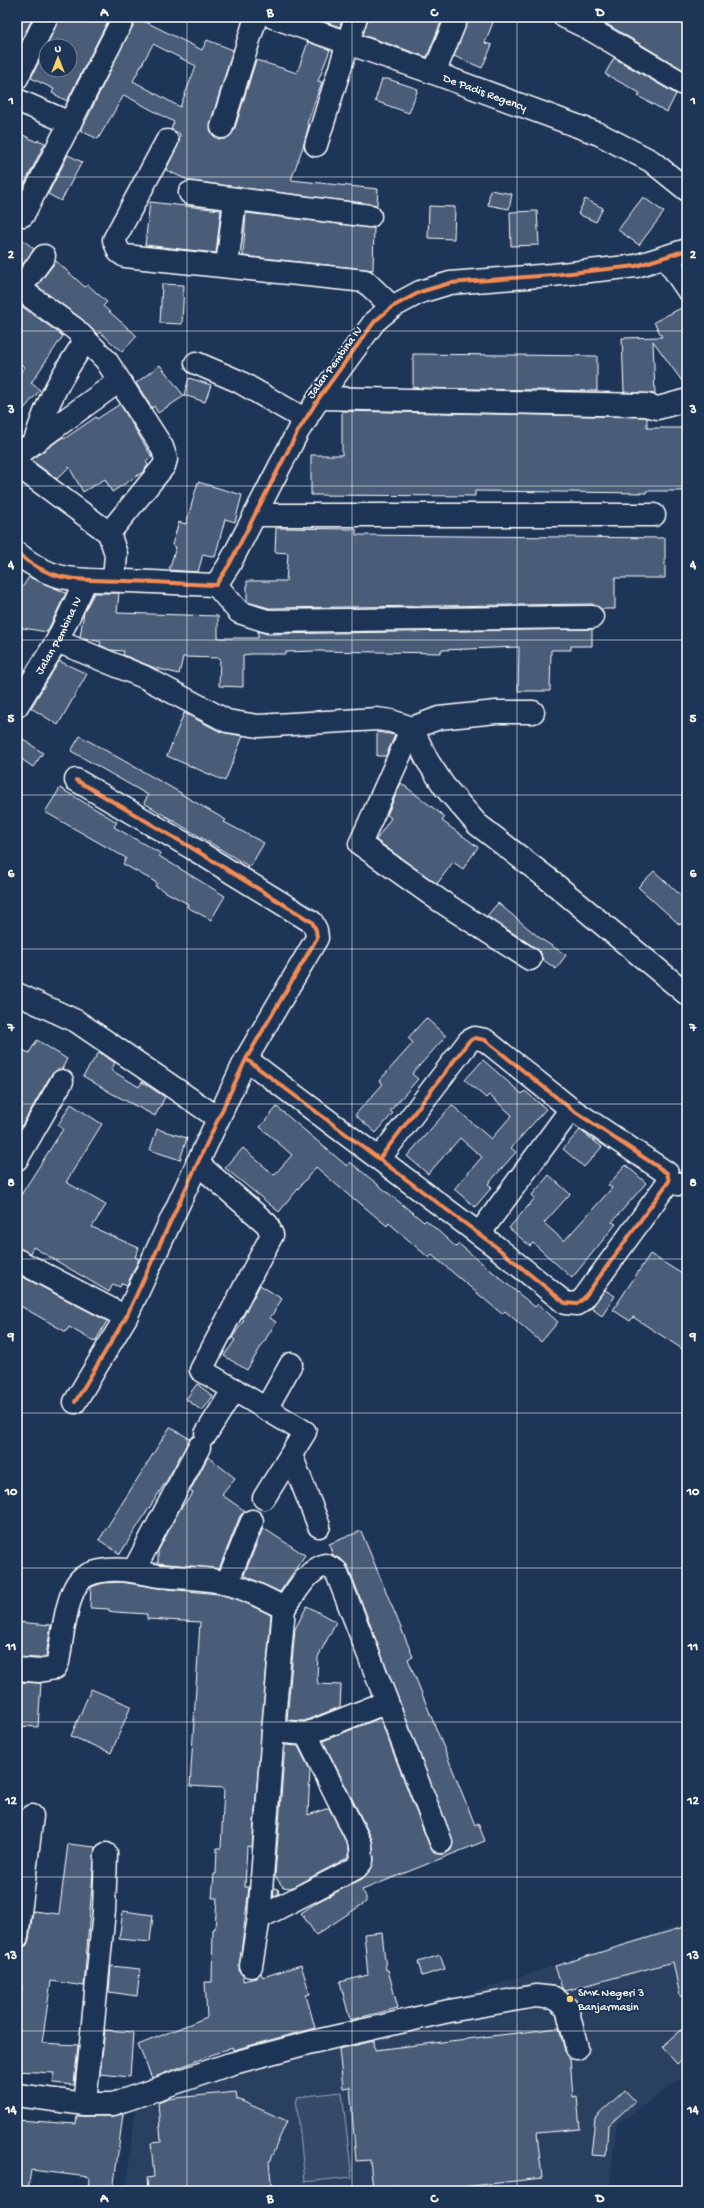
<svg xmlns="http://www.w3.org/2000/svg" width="704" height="2208" viewBox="0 0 704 2208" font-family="'Gochi Hand',sans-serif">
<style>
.built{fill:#2a4161}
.green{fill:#364b69;stroke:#9aa5b4}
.building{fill:#4a5d79;stroke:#fff;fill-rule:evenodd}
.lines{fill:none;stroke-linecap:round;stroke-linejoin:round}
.minor-casing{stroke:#fff;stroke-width:25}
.minor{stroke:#1d3557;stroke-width:22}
.cycleway-casing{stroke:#1d3557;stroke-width:6}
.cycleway{stroke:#f68b52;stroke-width:4}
.grid{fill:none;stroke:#fff;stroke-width:1;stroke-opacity:0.55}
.poi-dot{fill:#ffd166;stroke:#1d3557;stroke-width:1.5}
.labels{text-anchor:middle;stroke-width:4;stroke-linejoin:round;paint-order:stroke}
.street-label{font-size:12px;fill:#fff;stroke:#1d3557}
.poi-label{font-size:12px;fill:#fff;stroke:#1d3557;text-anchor:start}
.neatline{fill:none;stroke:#fff;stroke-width:1.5}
.grid-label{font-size:13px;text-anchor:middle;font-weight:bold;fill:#fff}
</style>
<rect width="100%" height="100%" fill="#1d3557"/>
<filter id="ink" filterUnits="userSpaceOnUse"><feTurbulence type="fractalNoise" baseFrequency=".025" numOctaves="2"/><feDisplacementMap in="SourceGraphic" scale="8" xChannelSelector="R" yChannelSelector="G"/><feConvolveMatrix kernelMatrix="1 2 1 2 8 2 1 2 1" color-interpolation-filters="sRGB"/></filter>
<g filter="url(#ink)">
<path class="built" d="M687,1923V2074L617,2124L609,2191H126L136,2104L153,2095Z"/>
<path class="green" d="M342,2092L352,2177L305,2182L296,2097Z"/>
<path class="building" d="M17,17H33L17,50Z
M59,17H83L94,23L96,17H110L67,101L52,93L54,89L31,78L46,47V70H70V46H47Z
M136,17L202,50L207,40L233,50L210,124L213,135L219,139H225L234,131L256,60L297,73L308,42L330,50L318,81L322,82L307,124H309L304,144L291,180L378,189L377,205L190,181L166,170L179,141L180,134L171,129L174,122L124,95L98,139L81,131ZM153,44L196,66L180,107L133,81Z
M311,17H343L340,27Z
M368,17H443L427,57L363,35Z
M469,17H495L485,43L492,45L482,68L454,56Z
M606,17H687V72L605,23Z
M614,58L676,94L667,112L638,96L640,93L605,74Z
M382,79H388L418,89L409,113L375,101Z
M17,132L37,142L38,140L45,143L17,199Z
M68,155L82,162L61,201L48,194Z
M490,190L512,194L509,209L488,205Z
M643,197L664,212L639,245L618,230Z
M585,199L603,208L596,222L578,214Z
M150,202L221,210L216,253L145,245Z
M429,206L455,207L454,239L428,238Z
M537,211L539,245L511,246L510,212Z
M246,213L374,228L373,270L243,256Z
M17,235L34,249L17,272Z
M56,261L85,287L88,285L107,302L103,306L137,336L122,352L100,332L98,335L82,319L37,286Z
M162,284L184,285L182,324L160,323Z
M17,305H20L63,336L31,383L40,390L17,417V373L19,374L25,367L17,362Z
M687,305V388L653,341L655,394L624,392L622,338L662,337L654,322Z
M413,354L597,356V391L413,388Z
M160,365L184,396L158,413L154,406L152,408L136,383Z
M189,378L211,385L205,402L184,395Z
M120,404L152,457L146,461L148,465L143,472L112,492L105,479L83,492L69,467L57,479L31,460L63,437L64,439L96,417L97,419Z
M342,411L644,417L647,418V428H687V491H646V493L475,491V496L311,495V455H342Z
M198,482L242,495L235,522L225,519L215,557L203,554L198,572L169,570L176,547L172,545L179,522L186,524Z
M276,528L356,529V535L665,538V578H615V609H601L592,604L269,608L247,602V581H286L288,553L275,552Z
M29,577L66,593L47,632L17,627V595Z
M94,593H119L117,613L218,616V638H258V631L267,634L592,629V646H571V650H551L550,691H518L519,647L441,650V653L316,651L286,652V654H251L243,655V687L219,686L220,658L183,657L179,674L155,668L123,655L124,651L110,650L100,645L101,642L80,637L84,612Z
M59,661L87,674L58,725L31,708Z
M184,713L221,732L243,736L225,781L167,756Z
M377,732L395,735L386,756H377Z
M17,735L43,753L33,767L17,756Z
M80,736L181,793V794L226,820L224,822L264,843L250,867L144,803L148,795L71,751Z
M401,783L445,817L442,821L478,847L463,869L453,862L437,884L376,840L391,818L387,815Z
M60,788L117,822L114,827L160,853L159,856L225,896L211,920L187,907L188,904L155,886L157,883L123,864L126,858L45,812Z
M654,871L687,901V917L680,925L638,887Z
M498,903L541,939L566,955L556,969L542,959L541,953L537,949L487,916Z
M426,1018L446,1036L412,1074L418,1079L390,1111L393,1113L376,1133L355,1115L383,1084L379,1081L413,1043L408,1038Z
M37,1040L67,1059L62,1069L51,1075L17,1134V1047L29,1053Z
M99,1052L115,1063L111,1070L139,1087L142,1082L165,1097L155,1116L111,1093L83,1076Z
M483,1060L522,1094L525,1091L546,1109L511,1148L516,1152L488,1184L492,1187L475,1207L454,1189L482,1157L460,1138L428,1174L407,1156L452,1105L491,1139L512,1115L489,1095L486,1098L465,1080Z
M71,1104L102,1124L66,1182L106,1205L92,1227L139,1248L135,1257L139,1259L127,1285L122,1283L120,1287L113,1284L109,1292L33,1247L30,1253L17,1248V1201L63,1129L58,1125Z
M277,1107L347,1166L350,1162L424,1222L426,1220L456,1247L459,1244L535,1307L538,1304L558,1322L541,1342L505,1311L502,1314L432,1255L429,1258L389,1223L387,1226L355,1199L354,1200L316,1167L279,1212L225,1168L243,1148L274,1175L292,1155L260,1127Z
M157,1129L187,1138L180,1160L150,1150Z
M580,1130L602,1147L584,1167L563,1149Z
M626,1165L646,1183L612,1222L616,1224L572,1278L533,1243L530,1246L509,1228L535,1198L532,1195L549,1175L570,1194L544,1223L564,1241L612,1188L608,1185Z
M650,1254L687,1277V1352L633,1317L630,1321L613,1310Z
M17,1274L107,1321L95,1342L69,1327L66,1332L17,1304Z
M260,1285L282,1299L270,1318L276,1322L247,1370L224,1356L235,1340L232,1338L244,1320L242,1319Z
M605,1290L615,1296L602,1316L591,1308Z
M197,1384L213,1396L202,1411L186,1399Z
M170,1427L190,1439L167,1480L120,1554L99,1540Z
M208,1457L235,1478L222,1495L245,1511L240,1516L219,1569L158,1563V1551L180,1509L193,1493L190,1491Z
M263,1528L305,1555L280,1592L244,1575Z
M361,1531L413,1657L408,1659L433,1721L475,1825L478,1823L485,1841L362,1890L366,1897V1902L316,1935L301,1913L319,1901L362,1879L371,1869L374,1860L372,1839L323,1741L380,1718L430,1847L439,1854H445L451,1850L453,1844L348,1566L342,1560L333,1555L329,1544Z
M121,1582L158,1588L218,1594L239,1600L271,1615L252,1847L247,1846L245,1887H249L239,1970L243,1976V1981L256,1978L261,1973L263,1977L301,1965L310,1994L306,1995L315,2028L233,2050L232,2047L152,2078L138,2045L207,2017L205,1982H212L213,1929H215L217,1898H212L214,1874H216L217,1848H221L224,1788L190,1786L200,1622L147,1619V1614L115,1612L109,1611V1609L90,1608L91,1587L103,1583Z
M307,1606L336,1622L318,1657L317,1677L318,1684L341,1685L340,1707L304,1721L287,1720L295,1629Z
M17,1622L51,1625L46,1656L38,1658L17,1657Z
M17,1682L41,1683L38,1727L17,1726Z
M91,1689L131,1706L111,1753L71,1736Z
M285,1745L298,1746L310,1770L308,1815L329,1808L349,1848V1857L291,1888L283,1887L275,1876Z
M68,1844L95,1847L84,1986L51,1981L42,2043L78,2045L74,2085L53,2083L54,2073L17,2071V2026L22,1986H17L21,1949L27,1945L29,1939L33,1911L59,1914Z
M274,1888L278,1889L279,1893L273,1897Z
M123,1911L153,1915L150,1942L119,1939Z
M687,1926V1996H680L673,1962L565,1991L562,1988L555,1966Z
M382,1932L386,1970H388L398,2008L350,2020L340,1982L368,1975L364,1934Z
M440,1955L445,1969L422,1976L418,1962Z
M111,1966L140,1969L137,1996L109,1992Z
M687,2025V2055L677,2064L662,2047Z
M559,2028L565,2051L570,2058L573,2097L577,2096L580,2129L537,2133L542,2178L428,2191H403L402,2186L373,2189L370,2160L356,2161L350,2087L343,2088L339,2049L374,2041L375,2050Z
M105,2030L133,2032L130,2077L100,2074Z
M625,2090L635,2101L608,2126L606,2156L591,2155L595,2118Z
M236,2092L237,2099L287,2121L269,2162L272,2191H148L147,2178L154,2177L151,2143L161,2142L158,2102L166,2099Z
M123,2114L113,2191H88L89,2177L31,2170L28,2191H17V2120L76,2124L77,2116H113Z"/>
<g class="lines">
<defs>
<g id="minor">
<path id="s1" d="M273,17L434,73L599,134L651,161L687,190"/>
<path d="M565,17L588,28L594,17"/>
<path d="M588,28L687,86"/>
<path d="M434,73L457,17"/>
<path d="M17,78L47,17"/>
<path d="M17,100L70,123"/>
<path d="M222,127L256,17"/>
<path d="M167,141L114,240L119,252L125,256L365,281L392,307"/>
<path d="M316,145L356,17"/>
<path d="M190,193L370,216"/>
<path d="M23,215L124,17"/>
<path d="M666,258L687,289"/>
<path d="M227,266L235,200"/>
<path d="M20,289L75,329L106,360L162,447L166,459L164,466L109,533"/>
<path d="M17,293L44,256"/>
<path d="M196,363L238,381L306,420"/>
<path d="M319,398L646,405L658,408L687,400"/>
<path d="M35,441C48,399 61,376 86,340"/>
<path d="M17,455L119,381"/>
<path d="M17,465L109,533L116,554L114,580"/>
<path d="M255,515H654"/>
<path d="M17,553C55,585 81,579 127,581C157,582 187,584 216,585L229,565L298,431L319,398L375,321L392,307L420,292L450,283L552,275L636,266L687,250"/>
<path d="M216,585L239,612L267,621L592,617"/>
<path d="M57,641L144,677L227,721L258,726L377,719L391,721L412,728L439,718L496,712H533"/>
<path id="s2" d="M17,706L57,641L85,582"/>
<path d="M412,728L427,760L444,786L477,824L547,878L687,994"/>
<path d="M412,728L360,844L439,900L530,959"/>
<path d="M17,994L76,1021L218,1118"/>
<path d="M246,1059L495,1246L565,1303L577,1304L584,1298L669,1181L667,1173L571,1109L485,1040L475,1038L469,1041L379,1159"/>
<path d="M17,1159L62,1081"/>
<path d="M197,1163L267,1224L272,1235L201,1370L305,1432L264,1498"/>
<path d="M669,1181L678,1184H687"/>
<path d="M479,1234L571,1109"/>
<path d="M17,1260L126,1317"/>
<path d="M75,1402L126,1317L246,1059L317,938L316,930L312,922L192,848L76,780"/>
<path d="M266,1409L291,1364"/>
<path d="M206,1434L234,1389"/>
<path d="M291,1455L319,1526"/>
<path d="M134,1570L199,1447"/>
<path d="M227,1583L252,1521"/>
<path d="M284,1608C296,1593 306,1571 325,1565L336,1571L387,1702"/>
<path d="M17,1669L39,1671L55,1668L58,1662C62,1641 66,1591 82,1578C89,1573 99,1571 108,1570C126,1568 142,1573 159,1576C182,1578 207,1577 229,1584C248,1589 266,1599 284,1608L273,1731L259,1918L251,1966"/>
<path d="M306,1734L387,1702L441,1842"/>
<path d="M259,1918L356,1868L362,1861L361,1845L306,1734L273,1731"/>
<path d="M17,1937L32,1816"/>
<path d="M17,2095L85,2104H113L230,2064L312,2042L449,2011L536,1996L554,1998L567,2008L577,2048"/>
<path d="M85,2104L104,1911L106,1854"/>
</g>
</defs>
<use href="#minor" class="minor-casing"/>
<use href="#minor" class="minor"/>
<defs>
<path id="cycleway" d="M17,553C55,585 81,579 127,581C157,582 187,584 216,585L229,565L298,431L319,398L375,321L392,307L420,292L450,283L552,275L636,266L687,250
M246,1059L495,1246L565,1303L577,1304L584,1298L669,1181L667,1173L571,1109L485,1040L475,1038L469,1041L379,1159
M75,1402L126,1317L246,1059L317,938L316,930L312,922L192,848L76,780"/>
</defs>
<use href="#cycleway" class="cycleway-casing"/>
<use href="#cycleway" class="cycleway"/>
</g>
</g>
<path class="grid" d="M187,17V2191M352,17V2191M517,17V2191M17,177H687M17,331H687M17,486H687M17,640H687M17,795H687M17,949H687M17,1104H687M17,1259H687M17,1413H687M17,1568H687M17,1722H687M17,1877H687M17,2031H687"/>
<circle class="poi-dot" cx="570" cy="1999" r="4"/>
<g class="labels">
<g class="street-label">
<text dy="4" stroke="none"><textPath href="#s1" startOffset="225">De Padis Regency</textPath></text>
<text transform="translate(334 362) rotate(-54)" y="4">Jalan Pembina IV</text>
<text dy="4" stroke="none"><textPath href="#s2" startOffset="82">Jalan Pembina IV</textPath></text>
</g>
<g class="poi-label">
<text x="578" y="1996">SMK Negeri 3<tspan x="578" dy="14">Banjarmasin</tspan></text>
</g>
</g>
<rect width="704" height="2208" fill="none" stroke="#1d3557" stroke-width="44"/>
<g transform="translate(58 58)"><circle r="19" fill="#1d3557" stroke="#77869a"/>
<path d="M0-3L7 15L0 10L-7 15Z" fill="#ffd166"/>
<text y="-6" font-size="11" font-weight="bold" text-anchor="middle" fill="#ffffff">U</text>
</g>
<rect x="22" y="22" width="660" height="2164" class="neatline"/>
<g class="grid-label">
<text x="104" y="16">A</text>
<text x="270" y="16">B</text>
<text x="434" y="16">C</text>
<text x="600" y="16">D</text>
<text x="11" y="104">1</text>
<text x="693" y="104">1</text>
<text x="11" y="258">2</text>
<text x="693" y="258">2</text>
<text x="11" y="413">3</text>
<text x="693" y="413">3</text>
<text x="11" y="568">4</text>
<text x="693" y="568">4</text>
<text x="11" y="722">5</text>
<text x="693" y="722">5</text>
<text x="11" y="877">6</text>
<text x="693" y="877">6</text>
<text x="11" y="1031">7</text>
<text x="693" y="1031">7</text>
<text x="11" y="1186">8</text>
<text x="693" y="1186">8</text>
<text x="11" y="1340">9</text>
<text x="693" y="1340">9</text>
<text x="11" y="1495">10</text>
<text x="693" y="1495">10</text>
<text x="11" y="1650">11</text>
<text x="693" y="1650">11</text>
<text x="11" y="1804">12</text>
<text x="693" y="1804">12</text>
<text x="11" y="1959">13</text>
<text x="693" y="1959">13</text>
<text x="11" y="2113">14</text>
<text x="693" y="2113">14</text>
<text x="104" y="2202">A</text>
<text x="270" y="2202">B</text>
<text x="434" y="2202">C</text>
<text x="600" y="2202">D</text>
</g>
</svg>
